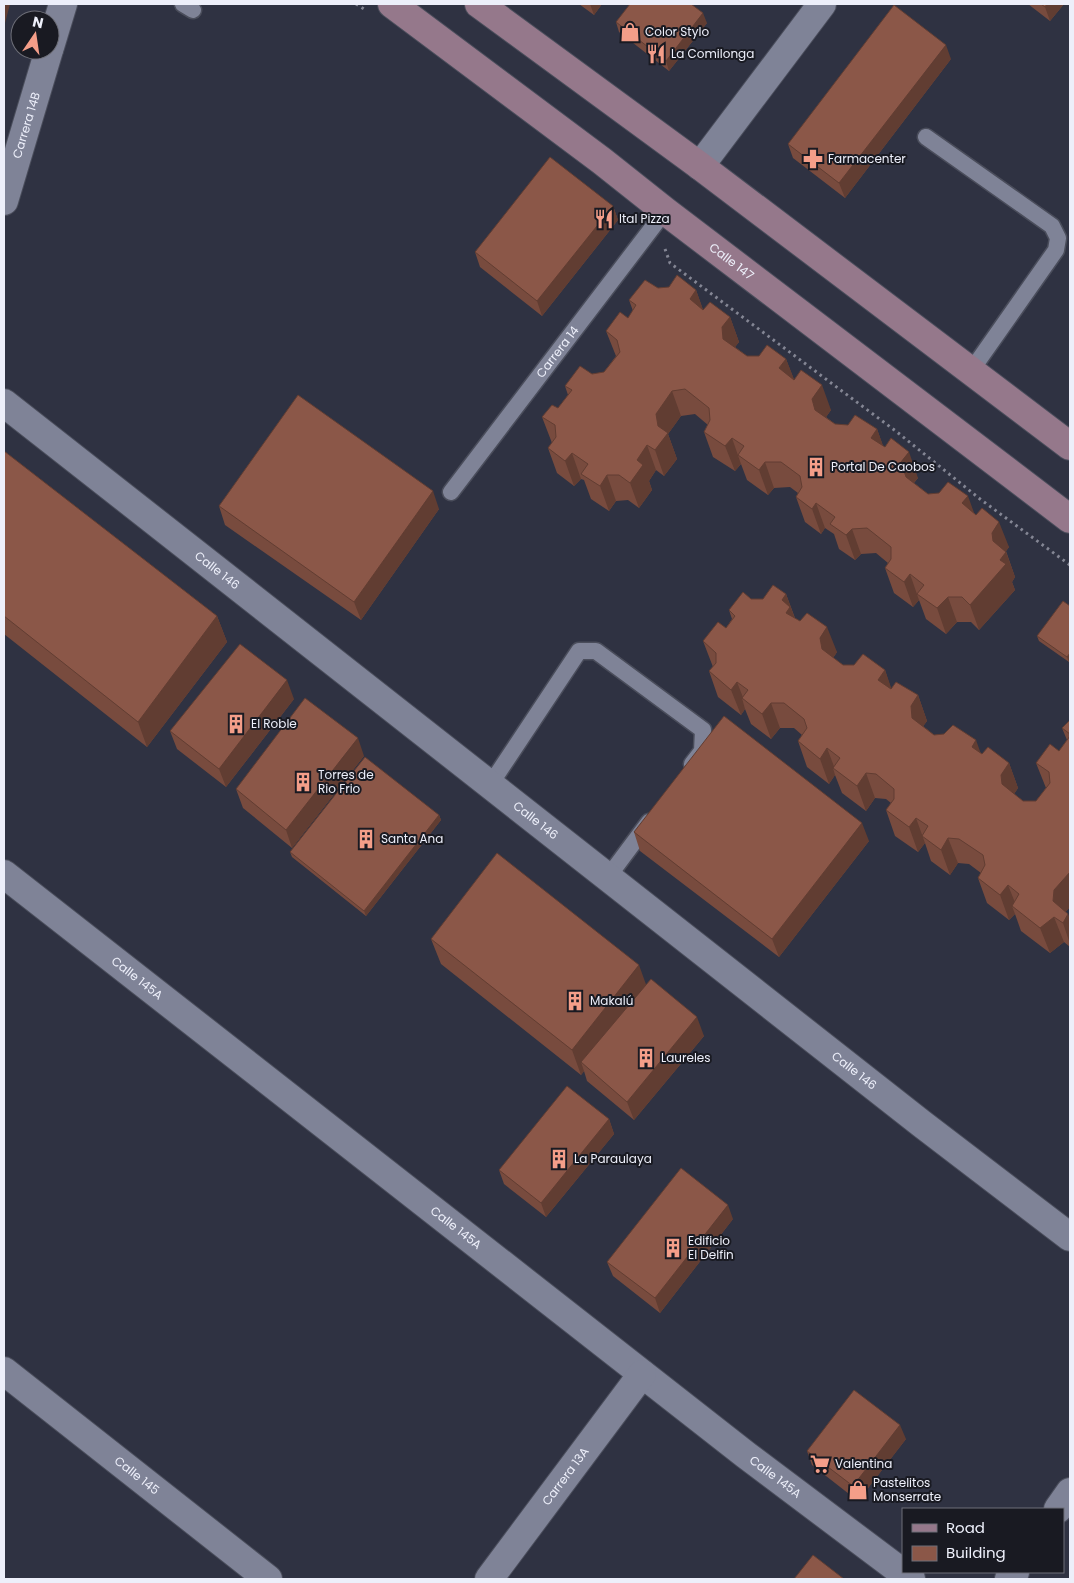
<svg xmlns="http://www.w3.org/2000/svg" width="1074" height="1583" viewBox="0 0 1074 1583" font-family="Poppins,sans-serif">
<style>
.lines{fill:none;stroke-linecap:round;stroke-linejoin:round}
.service-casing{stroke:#4a4d5b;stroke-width:19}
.minor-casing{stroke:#4a4d5b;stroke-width:30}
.secondary-casing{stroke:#4a4d5b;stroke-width:30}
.path{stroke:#848694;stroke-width:3;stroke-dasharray:2.5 4;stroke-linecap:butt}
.service{stroke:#7f8397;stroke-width:16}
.minor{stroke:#7f8397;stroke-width:28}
.secondary{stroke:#95788b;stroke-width:28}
.wall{fill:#784b3e}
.shaded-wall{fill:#613d32}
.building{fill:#8b5748;stroke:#613d32}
.labels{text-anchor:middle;stroke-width:4;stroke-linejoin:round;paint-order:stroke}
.poi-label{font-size:12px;fill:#edeffa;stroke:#191a22;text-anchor:start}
.street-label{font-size:12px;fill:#edeffa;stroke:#191a22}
</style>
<rect width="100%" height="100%" fill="#2f3242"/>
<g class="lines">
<defs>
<g id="service">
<path d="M183,4L193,10"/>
<path d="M926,137L1052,226L1058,238L1056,250L971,371"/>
<path id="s1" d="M451,492L665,211"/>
<path d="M490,785L579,651H596L703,730L702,751L692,764"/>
<path d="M608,877L649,822"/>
</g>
<g id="minor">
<path d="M50,47L63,4"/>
<path d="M700,166L822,4"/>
<path id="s2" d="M4,201L49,50"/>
<path id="s3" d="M4,403L922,1124L1070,1237"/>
<path id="s4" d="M4,874L746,1455L911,1579"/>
<path id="s5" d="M4,1371L268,1579"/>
<path d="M1058,1509L1070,1492"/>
<path id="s6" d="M489,1579L642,1374"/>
<path d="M1009,1579L1015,1572"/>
</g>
<g id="secondary">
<path id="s7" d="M392,4L602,161L665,211L1070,519"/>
<path d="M479,4L700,166L1070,446"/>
</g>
</defs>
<use href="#service" class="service-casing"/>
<use href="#minor" class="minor-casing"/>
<use href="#secondary" class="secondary-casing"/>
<path class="path" d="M356,4L364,9
M665,249L670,263L897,432L980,499L1070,565"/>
<use href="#service" class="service"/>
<use href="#minor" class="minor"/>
<use href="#secondary" class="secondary"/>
</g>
<path class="wall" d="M579,4H602L594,15Z
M1028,4H1064L1050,21Z
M616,22L707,23L669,71L619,32Z
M951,59L845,198L793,158L788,144Z
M613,206L618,220L542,316L480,267L475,252Z
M658,288L696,290L703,310L730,317L739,342L735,347L747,356L786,359L794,380L831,410L826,417L835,424L877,429L883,446L918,478L914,483L928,494L974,513L1009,547L1006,551L1015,577L1012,582L1015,590L979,630L971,622H957L946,634L926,619L919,600L913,607L894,593L885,568L888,563L876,553L861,554L855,560L839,549L834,534L825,528L821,534L805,522L796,497L798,493L790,487L774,488L768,495L747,480L741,464L735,471L713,457L704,432L708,425L695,414L681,416L668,434L677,459L664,476L656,470L649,481L652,490L639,508L628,500L616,501L609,511L591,499L584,480L581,479L574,486L557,473L548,448L552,443L542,417L558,408L568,395L565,386L592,374L604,372L616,356L606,331L628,318L633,311L629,300Z
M4,451L217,616L227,642L147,747L4,634Z
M219,506L439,509L361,620L225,525Z
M786,594L795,618L837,652L833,658L843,665L885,670L891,689L918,695L927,721L923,726L934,735L981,753L1009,763L1018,788L1014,794L1023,801H1036L1046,788L1036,763L1059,751L1067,740L1062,728L1070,720V907L1065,912L1068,914L1070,922V947L1064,942L1050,953L1021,931L1015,914L1009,920L987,903L978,878L981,873L969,864L958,863L950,875L931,861L925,843L918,852L895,836L886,810L891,803L886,799L875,798L866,811L842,793L835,775L829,784L807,767L798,741L802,735L794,728H780L771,739L751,724L745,709L741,715L718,697L709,671L713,667L703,641L726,628L732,619L729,610L751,599H763Z
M1070,606V661L1069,662L1039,641L1037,636Z
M294,699L226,787L177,749L170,731Z
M364,756L292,848L243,808L236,789Z
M439,815L441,820L366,916L292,857L290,852Z
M634,832L869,841L779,957L640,851Z
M431,939L646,984L704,1036L634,1120L587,1081L584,1071L581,1075L441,964Z
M609,1119L614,1134L546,1217L504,1184L499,1170Z
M733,1219L660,1313L613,1276L607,1262Z
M906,1439L858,1501L812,1465L807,1451Z"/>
<path class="shaded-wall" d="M4,4H10L4,27Z
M590,4H602L594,15Z
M1047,4H1064L1050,21L1045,7Z
M703,13L707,23L669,71L666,61Z
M946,45L951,59L845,198L839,183Z
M613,206L618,220L542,316L537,301Z
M696,290L705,315L690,299Z
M730,317L739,342L731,352L723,339L722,327Z
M786,359L796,384L779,368Z
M822,385L831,410L821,424L815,410L812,399Z
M672,391L681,416L668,434L677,459L664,476L655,450L658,426L656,414Z
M877,429L886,454L871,438Z
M732,438L741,464L735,471L725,446Z
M647,445L656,470L649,481L652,490L639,508L630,483L637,460Z
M909,452L918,478L910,487L915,503L901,462Z
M572,453L581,479L574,486L565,461Z
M765,462L774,488L768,495L759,470Z
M607,475L616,501L609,511L600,486Z
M433,491L439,509L361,620L354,602Z
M968,496L977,521L962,503Z
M816,503L825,528L821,534L812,509Z
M999,522L1009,547L1001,558L1006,552L1015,577L1012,582L1015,590L979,630L970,605L993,541L992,533Z
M852,529L861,554L855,560L846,535Z
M910,574L919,600L913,607L904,582Z
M786,594L795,619V638L782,600Z
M948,597L957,622L946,634L937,608Z
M217,616L227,642L147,747L138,722Z
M827,627L837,652L829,664L822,649L820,638Z
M1070,653V661L1069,662L1067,657Z
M885,670L894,696L878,680Z
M287,680L294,699L226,787L219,769Z
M737,682L744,700L742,698L745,709L741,715L731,690Z
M918,695L927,721L920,731L912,718L911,706Z
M771,703L780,728L771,739L762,714Z
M358,738L364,756L292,848L286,830Z
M976,740L985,765L972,747Z
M827,748L835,769L833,768L835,775L829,784L820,759Z
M1009,763L1018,788L1010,800L1002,784L1001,775Z
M866,773L875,798L866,811L857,786Z
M439,815L441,820L366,916L364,911Z
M916,818L925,843L918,852L909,827Z
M862,823L869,841L779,957L772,939Z
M948,838L958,863L950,875L941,850Z
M1070,872V907L1063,915L1053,901L1054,890Z
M1008,885L1018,910L1012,906L1015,914L1009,920L1000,895Z
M1068,914L1070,922V944L1063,923Z
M1054,917L1064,942L1050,953L1040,928Z
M639,965L648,990L581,1062L584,1071L581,1075L572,1050Z
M697,1017L704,1036L634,1120L627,1102Z
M609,1119L614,1134L546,1217L541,1203Z
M728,1205L733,1219L660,1313L655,1298Z
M900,1425L906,1439L858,1501L853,1486Z"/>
<path class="building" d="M630,4H691L703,13L666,61L616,22Z
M1041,4H1047L1045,7Z
M894,5L946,45L839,183L788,144Z
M550,157L613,206L537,301L475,252Z
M677,275L696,290L690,299L703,310L710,302L730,317L722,327L723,339L747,356H759L767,345L786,359L779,368L794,380L801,370L822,385L812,399L815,410L835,424L848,425L855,415L877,429L871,438L885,447L891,438L909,452L901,462L906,477L928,494L939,493L948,482L968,496L962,503L976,515L982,508L999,522L992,533L993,541L1006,552L1000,560L1006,564L970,605L962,597H948L937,608L917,594L924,585L910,574L904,582L885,568L891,559V547L867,528L852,529L846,535L830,524L835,517L816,503L812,509L796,497L802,487L800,476L781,462H765L759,470L738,455L744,446L732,438L725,446L704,432L710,420L709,408L685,389L672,391L656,414L658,426L668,433L655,450L647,445L637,460L643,465L630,483L619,475H607L600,486L581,474L588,464L572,453L565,461L548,448L556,437L555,425L542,417L552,405L558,408L572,390L565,386L580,366L592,374L604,372L620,352L617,340L606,331L620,312L628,318L636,305L629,300L645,280L658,288L669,287Z
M298,395L433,491L354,602L219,506Z
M4,451L217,616L138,722L4,616Z
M773,585L786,594L782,600L790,607L786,613L800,621L807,613L827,627L820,638L822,649L843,665H854L863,654L885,670L878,680L891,689L896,682L918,695L911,706L912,718L934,735L944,734L953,725L976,740L972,747L982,754L988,747L1009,763L1001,775L1002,784L1023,801H1036L1050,783L1049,772L1036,763L1050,744L1059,751L1070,736V872L1054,890L1053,901L1068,914L1063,923L1054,917L1040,928L1012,906L1019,894L1008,885L1000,895L978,878L985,865L983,855L959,839L948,838L941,850L922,836L928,826L916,818L909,827L886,810L894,799V789L876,774L866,773L857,786L833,768L840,758L827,748L820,759L798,741L807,728L804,719L784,703H771L762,714L742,698L748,690L737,682L731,690L709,671L716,663V653L703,641L718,622L726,628L735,616L729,610L743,592L751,599H763Z
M1063,601L1070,606V653L1067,657L1037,636Z
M240,644L287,680L219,769L170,731Z
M305,698L358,738L286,830L236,789Z
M724,716L862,823L772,939L634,832Z
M1070,720V734L1062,728Z
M365,757L439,815L364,911L290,852Z
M497,853L639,965L572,1050L431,939Z
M651,979L697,1017L627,1102L581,1062Z
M567,1086L609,1119L541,1203L499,1170Z
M681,1168L728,1205L655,1298L607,1262Z
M854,1390L900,1425L853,1486L807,1451Z
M813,1555L844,1579H794Z"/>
<defs>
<symbol id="shop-bare" viewBox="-9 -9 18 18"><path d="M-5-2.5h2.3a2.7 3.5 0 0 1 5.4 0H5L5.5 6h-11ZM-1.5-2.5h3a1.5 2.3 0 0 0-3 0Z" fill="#f49e89" stroke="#191a22" stroke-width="2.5" paint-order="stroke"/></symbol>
<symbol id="restaurant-bare" viewBox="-9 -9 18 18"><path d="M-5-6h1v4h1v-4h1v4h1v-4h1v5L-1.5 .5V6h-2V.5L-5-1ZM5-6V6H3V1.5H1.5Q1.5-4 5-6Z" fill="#f49e89" stroke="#191a22" stroke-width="2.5" paint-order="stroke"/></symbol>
<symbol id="pharmacy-bare" viewBox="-9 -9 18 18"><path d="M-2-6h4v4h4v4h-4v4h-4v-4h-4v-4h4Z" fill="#f49e89" stroke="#191a22" stroke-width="2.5" paint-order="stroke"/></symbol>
<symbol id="building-bare" viewBox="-9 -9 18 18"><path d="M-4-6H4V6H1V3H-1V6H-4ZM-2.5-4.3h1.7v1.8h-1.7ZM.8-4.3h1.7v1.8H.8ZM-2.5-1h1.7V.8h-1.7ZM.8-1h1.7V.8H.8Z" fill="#f49e89" stroke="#191a22" stroke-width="2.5" paint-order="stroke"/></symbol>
<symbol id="supermarket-bare" viewBox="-9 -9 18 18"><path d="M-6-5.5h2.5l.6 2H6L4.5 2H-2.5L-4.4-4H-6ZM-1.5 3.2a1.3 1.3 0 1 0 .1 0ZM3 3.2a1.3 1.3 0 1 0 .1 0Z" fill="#f49e89" stroke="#191a22" stroke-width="2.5" paint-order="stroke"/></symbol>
</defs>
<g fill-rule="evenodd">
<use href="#shop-bare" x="616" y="18" width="28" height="28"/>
<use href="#restaurant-bare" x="642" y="40" width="28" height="28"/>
<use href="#pharmacy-bare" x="799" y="145" width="28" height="28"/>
<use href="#restaurant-bare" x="590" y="205" width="28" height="28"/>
<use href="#building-bare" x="802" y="453" width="28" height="28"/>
<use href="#building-bare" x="222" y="710" width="28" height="28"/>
<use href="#building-bare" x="289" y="768" width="28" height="28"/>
<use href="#building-bare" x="352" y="825" width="28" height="28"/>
<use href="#building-bare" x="561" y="987" width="28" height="28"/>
<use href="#building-bare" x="632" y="1044" width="28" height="28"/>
<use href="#building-bare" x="545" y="1145" width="28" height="28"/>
<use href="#building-bare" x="659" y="1234" width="28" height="28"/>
<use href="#supermarket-bare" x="806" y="1450" width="28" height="28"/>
<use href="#shop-bare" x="844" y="1476" width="28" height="28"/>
</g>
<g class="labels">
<g class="poi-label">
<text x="645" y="36">Color Stylo</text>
<text x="671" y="58">La Comilonga</text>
<text x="828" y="163">Farmacenter</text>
<text x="619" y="223">Ital Pizza</text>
<text x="831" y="471">Portal De Caobos</text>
<text x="251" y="728">El Roble</text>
<text x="318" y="779">Torres de<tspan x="318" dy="14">Rio Frio</tspan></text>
<text x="381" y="843">Santa Ana</text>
<text x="590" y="1005">Makalú</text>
<text x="661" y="1062">Laureles</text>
<text x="574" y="1163">La Paraulaya</text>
<text x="688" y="1245">Edificio<tspan x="688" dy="14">El Delfin</tspan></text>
<text x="835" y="1468">Valentina</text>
<text x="873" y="1487">Pastelitos<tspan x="873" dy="14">Monserrate</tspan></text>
</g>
<g class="street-label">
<text dy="4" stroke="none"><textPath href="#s2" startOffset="79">Carrera 14B</textPath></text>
<text dy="4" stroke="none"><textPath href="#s7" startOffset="426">Calle 147</textPath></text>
<text dy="4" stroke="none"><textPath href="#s1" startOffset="176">Carrera 14</textPath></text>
<text dy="4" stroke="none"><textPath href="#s3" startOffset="271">Calle 146</textPath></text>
<text dy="4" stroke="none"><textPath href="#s3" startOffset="676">Calle 146</textPath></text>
<text dy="4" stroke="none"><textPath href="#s4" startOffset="169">Calle 145A</textPath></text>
<text dy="4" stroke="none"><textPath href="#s3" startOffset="1081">Calle 146</textPath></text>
<text dy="4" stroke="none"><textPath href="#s4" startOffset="574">Calle 145A</textPath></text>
<text dy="4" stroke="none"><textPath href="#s5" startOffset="169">Calle 145</textPath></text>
<text dy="4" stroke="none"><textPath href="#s6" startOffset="128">Carrera 13A</textPath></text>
<text dy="4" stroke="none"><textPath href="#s4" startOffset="979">Calle 145A</textPath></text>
</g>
</g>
<rect width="1074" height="1583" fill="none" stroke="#edeffa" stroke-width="10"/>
<rect x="902" y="1508" width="162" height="65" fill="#191a22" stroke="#6e6f78"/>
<rect x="912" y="1524" width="25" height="8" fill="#95788b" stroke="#6e6f78"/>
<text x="946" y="1533" font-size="15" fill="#edeffa">Road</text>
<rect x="912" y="1546" width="25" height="15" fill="#8b5748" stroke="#6e6f78"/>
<text x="946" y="1558" font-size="15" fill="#edeffa">Building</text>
<g transform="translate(35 35) rotate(13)"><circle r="24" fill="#191a22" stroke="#6e6f78"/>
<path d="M0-4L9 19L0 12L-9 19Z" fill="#f49e89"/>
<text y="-8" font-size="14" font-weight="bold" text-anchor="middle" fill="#edeffa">N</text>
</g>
</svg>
